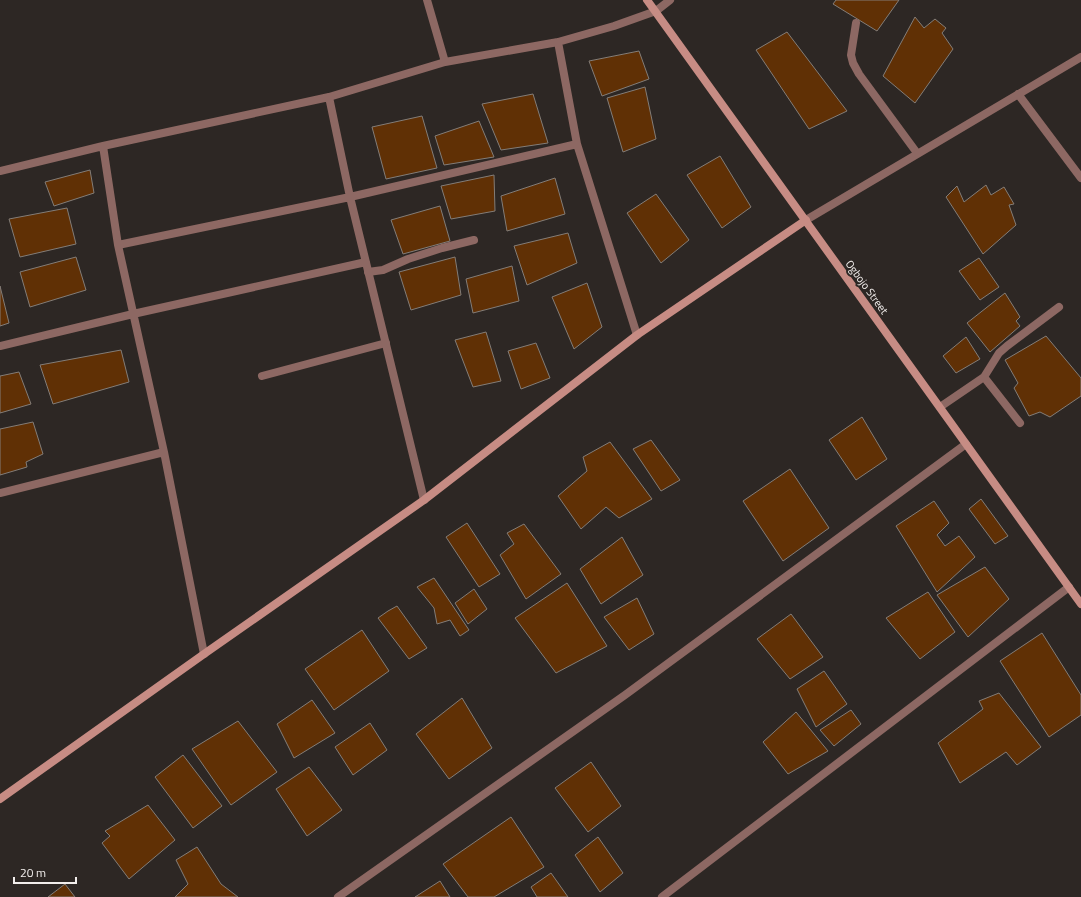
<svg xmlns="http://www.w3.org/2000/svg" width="1081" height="897" viewBox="0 0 1081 897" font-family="'Titillium Web',sans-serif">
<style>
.building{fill:#603005;stroke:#837d78}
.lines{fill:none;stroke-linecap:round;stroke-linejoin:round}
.lane{stroke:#8d6863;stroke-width:8}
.street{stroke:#8d6863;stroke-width:8}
.secondary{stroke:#c78c84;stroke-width:8}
.labels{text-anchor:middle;stroke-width:4;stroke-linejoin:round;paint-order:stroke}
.street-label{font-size:11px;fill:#f2eeec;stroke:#2d2724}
</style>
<rect width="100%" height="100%" fill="#2d2724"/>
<path class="building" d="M836,0H899L877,31L833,4Z
M915,17L924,28L935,19L946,28L942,33L953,49L915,103L883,76Z
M787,32L847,111L809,129L756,50Z
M639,51L649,79L602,96L589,61Z
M645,87L656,139L623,152L607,98Z
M533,94L548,143L501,150L482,104Z
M422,116L437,168L386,179L372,127Z
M479,121L494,157L444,165L435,136Z
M720,156L751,207L722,228L687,175Z
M90,170L94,193L54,206L45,182Z
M494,175L495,211L451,219L441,186Z
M555,178L565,214L507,231L501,196Z
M986,185L991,195L1004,187L1014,204L1009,205L1016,225L983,254L946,197L957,186L964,202Z
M656,194L689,240L661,263L627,213Z
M440,206L450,241L403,254L391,220Z
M67,208L76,244L20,257L9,219Z
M568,233L577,263L527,285L514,246Z
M76,257L86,290L30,307L20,272Z
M455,257L461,295L411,310L399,272Z
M979,258L999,287L980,300L959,271Z
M512,266L519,301L473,313L466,279Z
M587,283L602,327L574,349L552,297Z
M0,286L9,323L0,326Z
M1005,293L1020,317L1016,321L1020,326L990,352L967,323Z
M486,332L501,381L473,387L455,340Z
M1046,336L1081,378V396L1050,417L1040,412L1029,416L1014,388L1018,383L1005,360Z
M966,337L980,359L956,373L943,356Z
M536,343L550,378L521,389L508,351Z
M121,350L129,382L53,404L40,365Z
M19,372L31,404L0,413V376Z
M862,417L887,459L856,480L829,440Z
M33,422L43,454L26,462L27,467L0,475V429Z
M651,440L680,480L661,491L633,449Z
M610,442L652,499L619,518L606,507L581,529L558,496L587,471L583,457Z
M790,469L829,528L783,561L743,501Z
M981,499L1008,536L995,544L969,509Z
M934,501L949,523L937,535L945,546L959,536L975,557L937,592L896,526Z
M467,523L500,574L479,587L446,537Z
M524,524L561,574L526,599L500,555L514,544L507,533Z
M622,537L643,575L601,604L580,569Z
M985,567L1009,599L968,637L937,595Z
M434,578L469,630L460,636L450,620L437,624L434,608L417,587Z
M567,583L607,646L556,673L515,618Z
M474,589L487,609L468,624L455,603Z
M928,592L955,632L920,659L886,618Z
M637,598L654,634L629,650L604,617Z
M397,606L427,648L409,659L378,618L388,611Z
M791,614L823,657L790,679L757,639Z
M362,630L389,671L334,710L305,669Z
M1042,633L1081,695V715L1049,737L1000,661Z
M824,671L847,704L816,727L797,689Z
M999,693L1041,747L1017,765L1006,752L960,783L938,743L983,709L979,701Z
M462,698L492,748L449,779L416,734Z
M312,700L335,733L294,758L277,724Z
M851,710L861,724L834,746L820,730Z
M796,712L828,751L788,774L763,742Z
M238,721L277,772L231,805L192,749Z
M370,723L387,750L353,775L335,747Z
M183,755L222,806L193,828L155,777Z
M591,762L621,806L588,832L555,788Z
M309,767L342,810L307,836L276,789Z
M148,805L175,840L129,879L102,843L110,836L105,831Z
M511,817L544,867L494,897H468L443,864Z
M598,837L623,873L600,892L575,855Z
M197,847L221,884L238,897H175L188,884L176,860Z
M551,873L568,897H537L531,887Z
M440,881L450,897H415Z
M65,884L75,897H48Z"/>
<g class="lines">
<path class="lane" d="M856,23L851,55L853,63L859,74L917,153
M368,272L383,270L408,259L442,248L474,240
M262,376L386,343
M984,377L1020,423
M940,407L984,377L999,353L1007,346L1059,307"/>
<path class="street" d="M427,0L445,62
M558,42L577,144L637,335
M1018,94L1081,178
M329,97L350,197L424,500
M103,146L118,245L164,452L204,654
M0,171L103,146L329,97L445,62L558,42L614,26L656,11L670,0
M806,220L1081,57
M118,245L350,197L577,144
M0,346L133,314L366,262
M0,493L164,452
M338,897L625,695L966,444
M662,897L1069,587"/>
<path class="secondary" d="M647,0L1081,604
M0,799L204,654L424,500L637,335L806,220"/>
</g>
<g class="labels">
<g class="street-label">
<text transform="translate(867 287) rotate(54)" y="4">Ogbojo Street</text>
</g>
</g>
<path d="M14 877v6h62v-6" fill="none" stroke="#f2eeec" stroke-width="2"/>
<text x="20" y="877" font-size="12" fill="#f2eeec" stroke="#2d2724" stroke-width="3" paint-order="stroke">20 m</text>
</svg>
